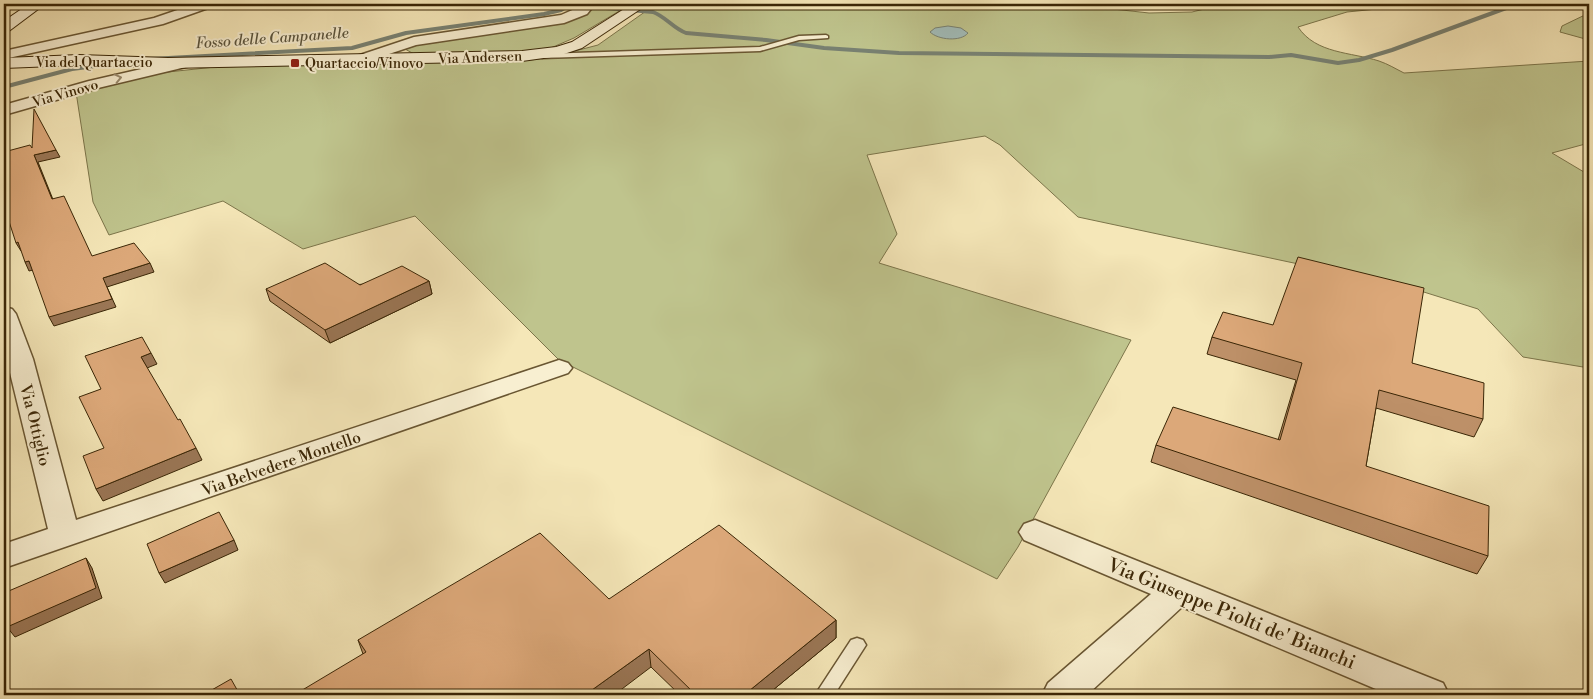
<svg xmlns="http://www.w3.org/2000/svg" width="1593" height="699" viewBox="0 0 1593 699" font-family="'Libre Bodoni',serif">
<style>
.green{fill:#bfc48d;stroke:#7c754a}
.water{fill:#a2bdba;stroke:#788172}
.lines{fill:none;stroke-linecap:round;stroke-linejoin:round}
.stream{stroke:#788172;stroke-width:4}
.lane-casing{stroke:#695632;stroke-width:3}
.street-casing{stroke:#695632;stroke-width:3}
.secondary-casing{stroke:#3a2606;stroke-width:2}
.lane{fill:#f8efd1;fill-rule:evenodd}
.street{fill:#f8efd1;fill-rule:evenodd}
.secondary{fill:#f8efd1;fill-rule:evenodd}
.wall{fill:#bd9068;stroke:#3a2606}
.shaded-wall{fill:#9a7655;stroke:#3a2606}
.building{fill:#dca879;stroke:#3a2606}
.oneway{stroke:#998a6c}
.poi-dot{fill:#8f2418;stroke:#f8efd1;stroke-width:2}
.labels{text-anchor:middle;stroke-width:4;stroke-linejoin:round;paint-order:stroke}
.far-street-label{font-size:14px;fill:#3a2606;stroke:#f8efd1}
.far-poi-label{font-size:14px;fill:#3a2606;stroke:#f8efd1;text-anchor:start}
.far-water-label{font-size:15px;font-style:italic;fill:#59533c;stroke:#f8efd1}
.street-label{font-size:16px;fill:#3a2606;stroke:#f8efd1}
.near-street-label{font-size:19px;fill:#3a2606;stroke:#f8efd1}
</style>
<rect width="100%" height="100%" fill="#f5e7b8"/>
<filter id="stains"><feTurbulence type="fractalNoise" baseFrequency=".004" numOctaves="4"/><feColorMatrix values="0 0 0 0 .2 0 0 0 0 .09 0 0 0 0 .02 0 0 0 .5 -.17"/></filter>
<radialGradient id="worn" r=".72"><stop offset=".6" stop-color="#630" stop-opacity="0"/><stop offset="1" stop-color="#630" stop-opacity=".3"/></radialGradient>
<path class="green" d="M600,4H631L574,38L546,50L522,53L414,54L405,49L416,44L533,28L567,22L589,11Z
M656,4H757L782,7L796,4H1093L1113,9L1149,13L1192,12L1225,4H1394L1377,9L1347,12L1298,27C1316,54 1351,52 1379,61C1388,64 1396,69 1404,73L1589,61V143L1552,153L1589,175V368L1523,357L1478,309L1411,288L1078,217L1000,145L985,136L867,155L897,234L879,263L1131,340L1018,547L997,579L559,360L415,216L303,249L223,201L109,235L93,202L76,92L149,74L215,67L530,60L548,58L598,45Z
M1589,13V40L1560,32L1562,26Z"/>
<path class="water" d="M948,26L961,28L968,33C961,42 938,40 930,32L935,28Z"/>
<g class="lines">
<path class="stream" d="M571,5L653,12C666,17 673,28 686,33L766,40L824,48L899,53L1269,57L1291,55L1338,63L1359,60L1392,50L1517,4
M150,59L352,48L406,33L544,14L561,10L571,4
M4,87L72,69L104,65"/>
<defs>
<path id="lane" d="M826,35L828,36V38L799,40L760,51L542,58L538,56L542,54L760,47L799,36Z
M857,638L863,640L866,645L834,695H815L851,640Z"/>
<path id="street" d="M195,4H213L211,7L163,24L4,59V51L154,18Z
M582,4H595L587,14L564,23L416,45L359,64L354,63L352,60L354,57L414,37L561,15L577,8Z
M185,59L190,60L192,63L190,66L98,88L4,115V105L89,81Z
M4,307L12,309L16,314L33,359L76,520L550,363L559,360L568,363L572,368L568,373L4,568V544L48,529L4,348Z
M1035,520L1443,683L1449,695H1390L1182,607L1087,695H1042L1048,683L1151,594L1024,540L1019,532L1024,524Z"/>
<path id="secondary" d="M29,4H45L9,31L4,32V21Z
M632,4H648L582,48L558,56L522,61L168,68L79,65L4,68V58L79,55L168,58L522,51L556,47L572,42Z"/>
</defs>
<use href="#lane" class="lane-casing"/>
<use href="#street" class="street-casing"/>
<use href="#secondary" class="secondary-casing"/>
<use href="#lane" class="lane"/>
<use href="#street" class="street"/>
<use href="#secondary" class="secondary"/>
</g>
<path class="wall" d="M129,4H175L172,5Z
M429,281L432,294L330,343L270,301L266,289Z
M1212,337L1412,363L1483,419L1474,437L1376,408L1366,466L1488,556L1477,574L1151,462L1156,445L1278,440L1296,380L1207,354Z
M609,599L836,620V638L767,695H680L651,667L363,654L358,640Z"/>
<path class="shaded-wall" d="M56,150L60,157L38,162L56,207L52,199L34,155Z
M18,242L23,251H21L16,243Z
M29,261L33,270L29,271L25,262Z
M150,263L154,272L107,287L116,307L54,326L49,317L103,278Z
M429,281L432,294L330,343L325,330Z
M151,353L157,364L147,368L141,357Z
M196,448L202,460L103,501L96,489Z
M234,540L238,550L165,583L159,573Z
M86,558L92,568L102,598L15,637L7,627Z
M836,620V638L767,695H744Z
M649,649L651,667L614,695H585Z"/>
<path class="building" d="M34,109L56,150L34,155L52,199L64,196L92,256L134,243L150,263L103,278L112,299L49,317L29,261L25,262L18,242L16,243L4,206V152L30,145L32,148Z
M1298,257L1424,288L1412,363L1484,383L1483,419L1379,390L1366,466L1489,506L1488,556L1156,445L1173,407L1280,440L1302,363L1212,337L1223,312L1273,325Z
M325,263L360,285L402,266L429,281L325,330L266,289Z
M142,337L151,353L141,357L178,420L180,419L196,448L96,489L83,456L104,448L79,397L101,389L85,356Z
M219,512L234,540L159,573L147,544Z
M719,525L836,620L744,695H696L649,649L585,695H294L366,652L358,640L540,533L609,599Z
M86,558L96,588L7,627L4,612V593Z
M231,679L240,695H203Z"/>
<defs><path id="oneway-chevron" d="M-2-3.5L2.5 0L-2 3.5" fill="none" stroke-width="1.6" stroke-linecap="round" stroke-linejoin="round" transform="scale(1.25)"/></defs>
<use class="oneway" href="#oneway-chevron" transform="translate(118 78) rotate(-13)"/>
<rect class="poi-dot" x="290" y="58" width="10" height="10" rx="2.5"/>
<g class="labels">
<g class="far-street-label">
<text transform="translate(480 57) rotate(-2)" y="5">Via Andersen</text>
<text x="94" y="67">Via del Quartaccio</text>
<text transform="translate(65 93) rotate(-16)" y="5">Via Vinovo</text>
</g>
<g class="far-poi-label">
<text x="305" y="68">Quartaccio/Vinovo</text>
</g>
<g class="far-water-label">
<text transform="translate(272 38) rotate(-4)" y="5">Fosso delle Campanelle</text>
</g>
<g class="street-label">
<text transform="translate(36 425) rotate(76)" y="6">Via Ottiglio</text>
<text transform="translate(281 463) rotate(-19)" y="6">Via Belvedere Montello</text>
</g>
<g class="near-street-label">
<text transform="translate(1232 613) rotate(22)" y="7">Via Giuseppe Piolti de' Bianchi</text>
</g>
</g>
<rect width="1593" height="699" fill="none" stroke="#f5e7b8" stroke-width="20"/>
<rect x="5" y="5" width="1583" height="689" fill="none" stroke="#3a2606" stroke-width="2.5"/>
<rect x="10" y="10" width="1573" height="679" fill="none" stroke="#3a2606"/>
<rect width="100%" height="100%" filter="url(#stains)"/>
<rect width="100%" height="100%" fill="url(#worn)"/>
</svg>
